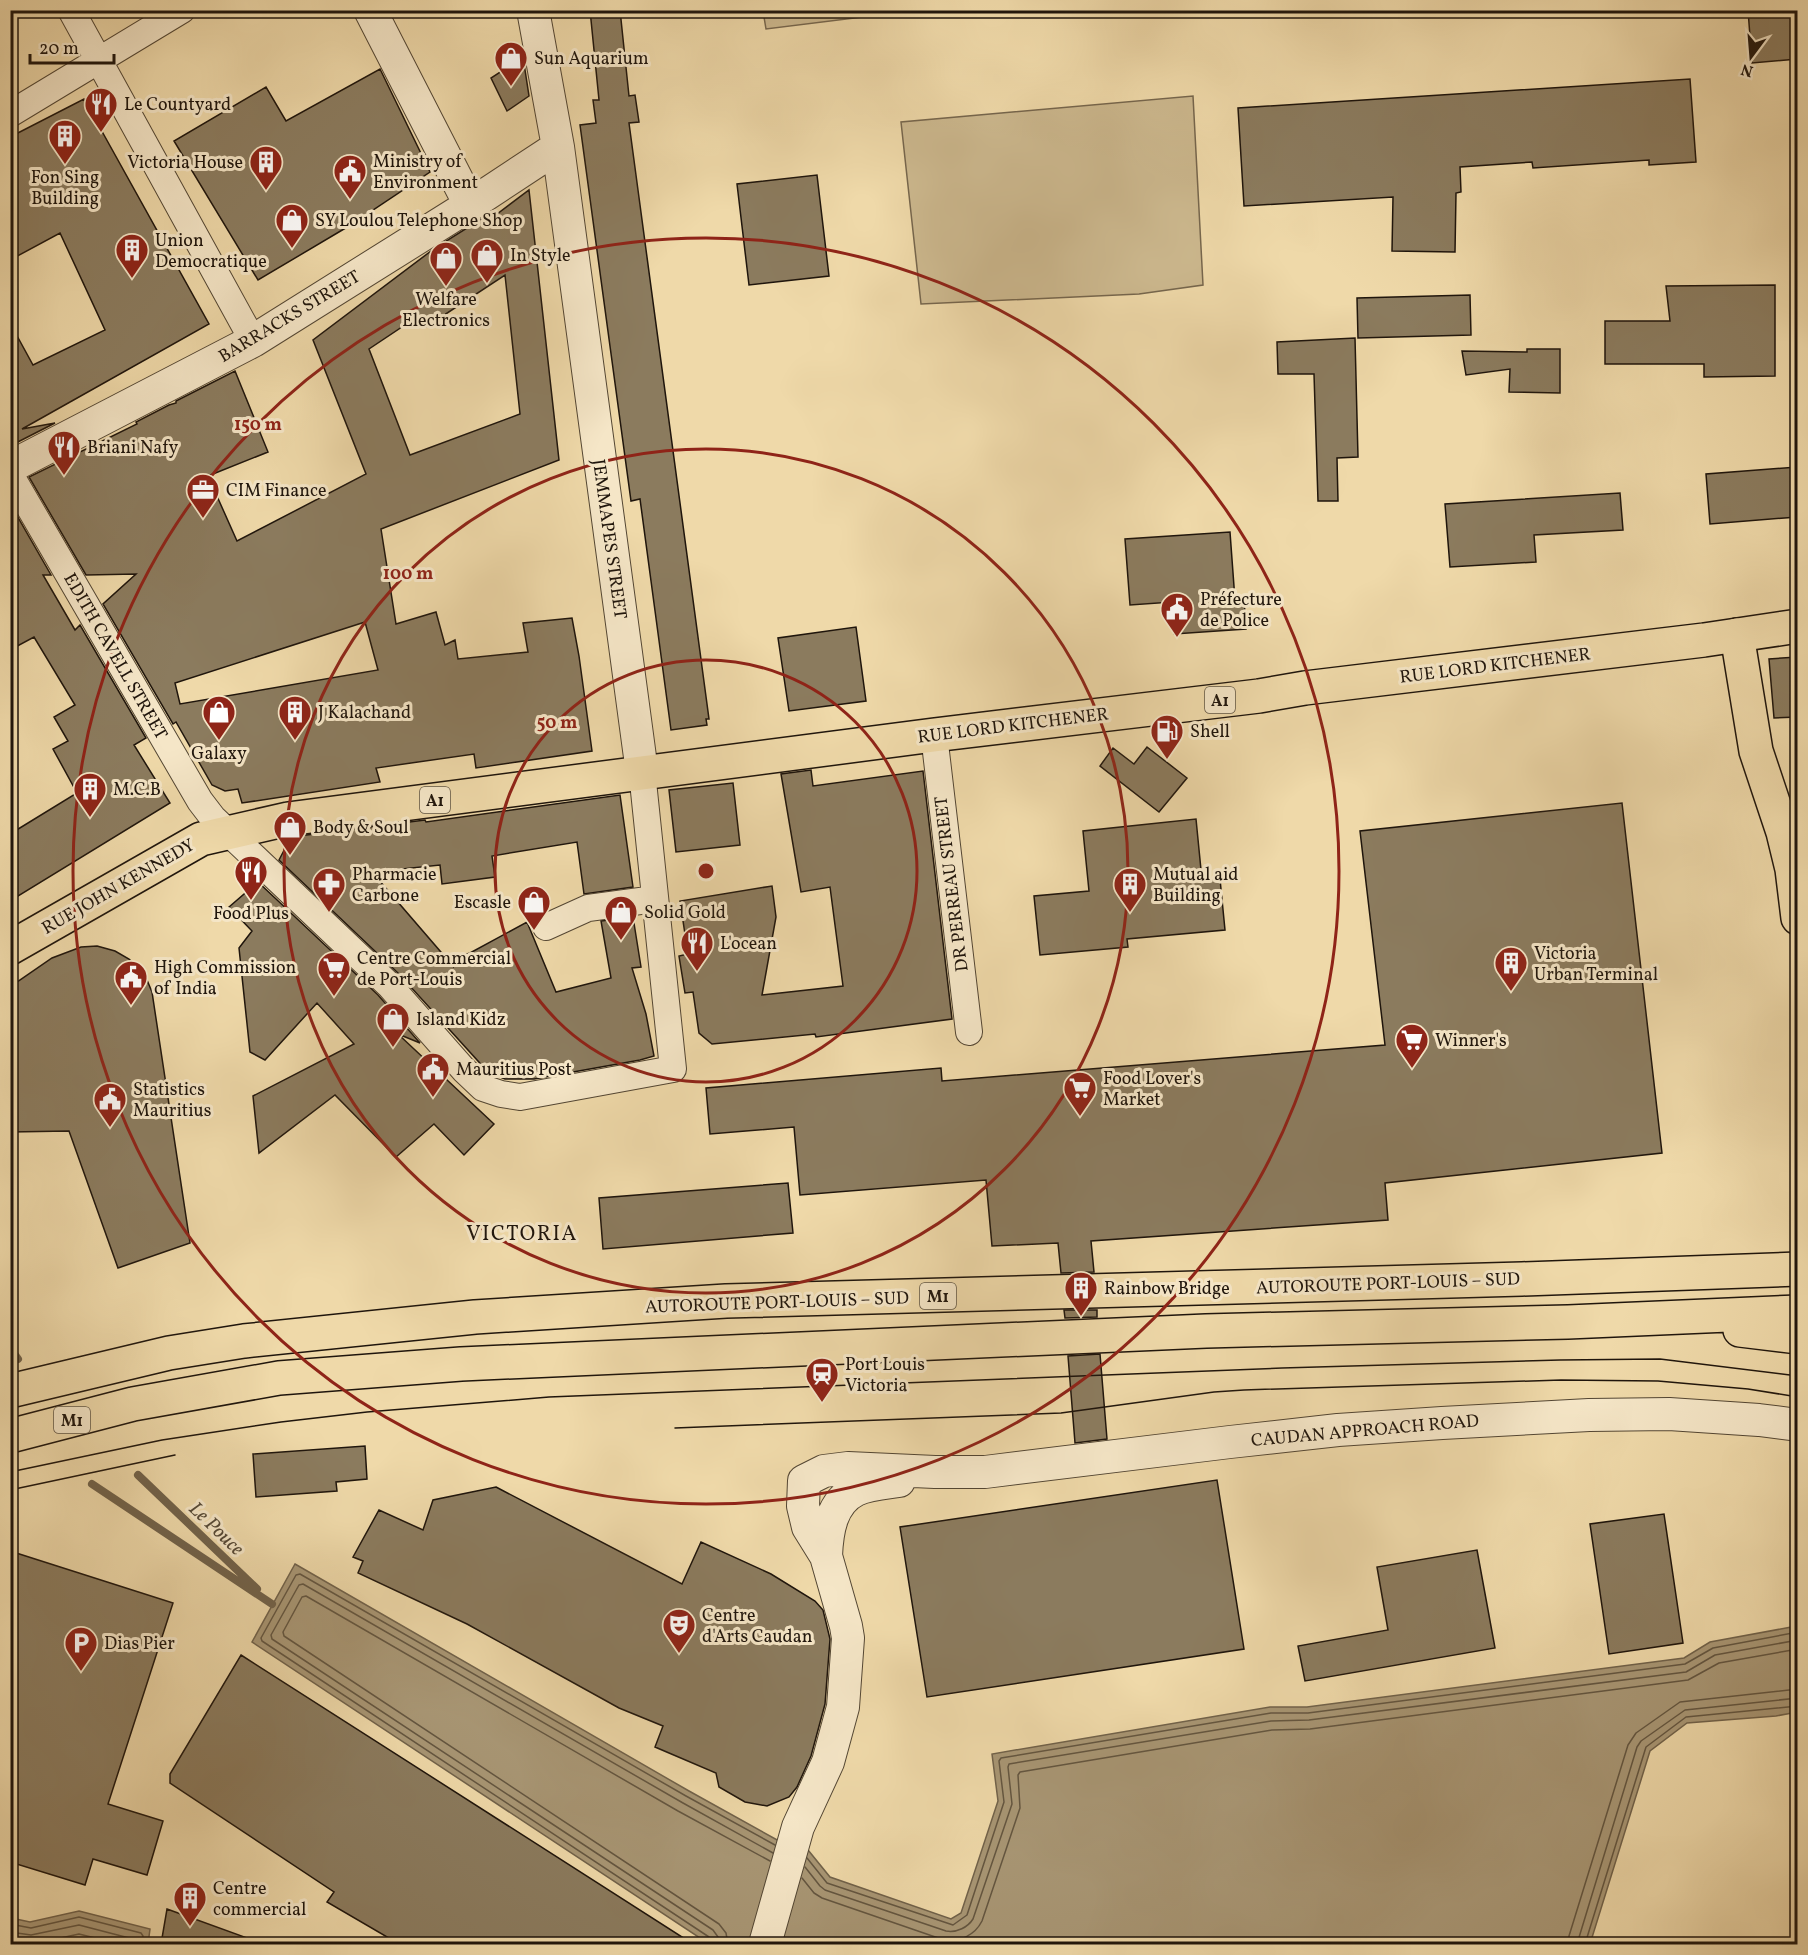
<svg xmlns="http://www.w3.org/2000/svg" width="1808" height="1955" viewBox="0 0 1808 1955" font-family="Vollkorn,serif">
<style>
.green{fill:#ccb88e;stroke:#76664d;stroke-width:1.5}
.water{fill:#a89674;stroke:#71624a;stroke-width:1.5}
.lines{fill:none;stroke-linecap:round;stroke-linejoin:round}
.shore{stroke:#645640;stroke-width:1.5}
.stream{stroke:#71624a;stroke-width:8}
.building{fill:#8b7b5e;stroke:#1f150c;stroke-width:1.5;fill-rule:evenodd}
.minor-casing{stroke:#534633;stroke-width:28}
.tertiary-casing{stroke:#534633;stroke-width:34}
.primary-casing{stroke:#1f150c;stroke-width:36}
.trunk-casing{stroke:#1f150c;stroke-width:36}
.minor{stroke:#f5e6c7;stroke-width:26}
.tertiary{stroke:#f5e6c7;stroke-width:32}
.primary{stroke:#efd9a9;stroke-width:33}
.trunk{stroke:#efd9a9;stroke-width:33}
.tram{stroke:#1f150c;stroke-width:1.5}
.ring{fill:none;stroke:#8f2418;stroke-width:3}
.labels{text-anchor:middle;stroke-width:6;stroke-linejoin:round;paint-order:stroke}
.shield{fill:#f5e6c7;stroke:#5f5444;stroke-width:1.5}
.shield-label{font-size:16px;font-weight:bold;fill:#1f150c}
.poi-label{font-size:18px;fill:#1f150c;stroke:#f5e6c7;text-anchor:start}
.street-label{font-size:18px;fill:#1f150c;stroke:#f5e6c7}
.water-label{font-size:20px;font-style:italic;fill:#564936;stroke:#f5e6c7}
.quarter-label{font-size:21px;letter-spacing:1.5px;fill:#1f150c;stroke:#f5e6c7}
.centre{fill:#8f2418;stroke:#f5e6c7;stroke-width:3}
.ring-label{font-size:18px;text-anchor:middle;font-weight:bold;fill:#8f2418;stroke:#f5e6c7;stroke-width:6;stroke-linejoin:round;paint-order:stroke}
</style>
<rect width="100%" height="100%" fill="#efd9a9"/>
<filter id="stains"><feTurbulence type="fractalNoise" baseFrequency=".00333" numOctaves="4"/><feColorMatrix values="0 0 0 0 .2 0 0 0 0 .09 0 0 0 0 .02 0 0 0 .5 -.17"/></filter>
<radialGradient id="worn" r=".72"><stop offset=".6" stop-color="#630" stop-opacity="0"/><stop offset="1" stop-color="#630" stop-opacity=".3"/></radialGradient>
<path class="green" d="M763,11V10L911,11L766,29Z
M1193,96L1203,285L1139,294L921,304L901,122Z"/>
<path class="water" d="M295,1564L689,1791L779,1841L808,1850L830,1877L951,1919L961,1913L998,1801L992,1754L1270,1707H1307L1684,1658L1710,1642L1797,1626L1798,1712L1776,1716L1687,1723L1650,1751L1590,1944H709L252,1642Z
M79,1911L150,1929L148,1944H11V1918L30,1922Z"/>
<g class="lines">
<path class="shore" d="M807,1858L827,1883L953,1925L967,1915L1004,1802L999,1761L1001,1758L1271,1713H1308L1685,1664L1713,1648L1798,1632
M805,1867L820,1886L825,1890L946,1931C957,1933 968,1927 973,1919L1012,1804L1008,1767L1009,1764L1271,1721L1309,1720L1686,1672L1715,1655L1798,1640
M802,1878L814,1893L822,1898L944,1940C959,1943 975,1935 982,1921L1020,1808L1018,1775L1020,1772L1272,1730L1310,1729L1688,1680L1719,1663L1798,1649
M10,1924L31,1928L79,1917L141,1933L143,1936L142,1944
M10,1932L31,1935L79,1925L133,1939L135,1944
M10,1941L33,1944L79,1934L119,1944
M712,1944L709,1937L262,1641L261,1638L296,1575L300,1574L686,1796L775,1845
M719,1944L718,1937L713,1930L272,1639L271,1635L299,1585L303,1584L683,1803L773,1853
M728,1944L726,1933L719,1924L284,1636L283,1632L302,1597L306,1596L678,1811L770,1861
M1568,1944L1569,1936L1628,1745L1636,1733L1680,1702L1798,1689
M1577,1944L1637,1747L1641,1741L1685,1710L1798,1698
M1585,1944L1646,1747L1686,1717L1798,1706"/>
<path class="stream" d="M10,1348L18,1359
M138,1475L257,1589
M92,1484L272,1604"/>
</g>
<path class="building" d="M590,10H620L629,96L635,95L639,122L629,123L709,719H706L707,725L671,730L640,499L631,501L580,125L596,123L593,100H599Z
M1748,10H1797V59L1752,63Z
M523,57L529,96L507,111L491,78Z
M380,69L430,172L349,226L258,280L174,141L266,87L286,121Z
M1690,79L1696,162L1649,165V160L1533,168L1532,162L1460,167L1461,192L1456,193L1455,252L1392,251L1393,197L1244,206L1238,108Z
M84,99L209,324L22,429L55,423L10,446V323L33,365L105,330L60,233L10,260V137Z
M817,175L829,276L749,285L737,184Z
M529,190L559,460L381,529L396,624L436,612L445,645L455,640L458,659L528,652L523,623L572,618L579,656L592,751L476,768L474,754L376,768L380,782L242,803L238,789L225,791L212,785L176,722L173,724L103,604L136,574L86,575L29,477L137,424L136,422L169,405L176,403V401L235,371L268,452L208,476L237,541L366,474L313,340L435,248L494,211L497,214ZM505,275L520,414L410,455L369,349L417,317L426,327ZM365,622L378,670L180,704L175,683Z
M1775,285V376L1704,377V364H1605V321H1670L1666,286Z
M1470,295L1471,335L1358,338L1357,298Z
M1355,338L1358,457L1337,458L1338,501H1318L1314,374H1278L1277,342Z
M1527,349H1560V393L1509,392L1510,369L1466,375L1462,351L1527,352Z
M1797,467V517L1710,524L1706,474Z
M1620,493L1623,530L1534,535L1536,562L1450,567L1445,504Z
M12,507L51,575H43L75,630L80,625L146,738L134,745L170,803L10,901V834L77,793L53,749L68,741L54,717L75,705L34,637L10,650V508Z
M1230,532L1235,600L1244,599L1246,629L1174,634L1172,602L1130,605L1125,539Z
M856,627L866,701L789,711L778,638Z
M1797,657V717L1774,718L1769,659Z
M1147,747L1187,778L1159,812L1100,766L1113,748L1134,764Z
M811,770L813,786L923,771L952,1019L816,1037L815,1034L712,1044L699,1033L693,992L685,993L679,956L688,954L680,901L772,886L776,917L762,995L843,986L830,887L801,892L781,774Z
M733,783L740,845L676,852L669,790Z
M620,795L633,887L584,894L577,842L492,856L495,877L442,884L440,865L372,872L453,966L452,959L470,953L527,922L556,992L611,978L601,921L633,917L641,967L632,968L646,1014L654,1056L640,1060L534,1079H505L488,1072L399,974L279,860L291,837L425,820L426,822Z
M1622,803L1662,1153L1385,1183L1388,1220L1091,1241L1094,1272L1061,1273L1058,1243L992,1246L986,1180L800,1195L794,1127L710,1134L706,1088L941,1068L942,1081L1385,1045L1360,831Z
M1196,819L1202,880L1220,879L1225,930L1127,939L1128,947L1040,955L1034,896L1089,891L1083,831Z
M258,882L378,995L420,1043L398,1034L494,1124L464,1155L434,1124L396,1157L335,1095L259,1153L253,1096L354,1044L317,1003L265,1060L250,1052L239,948L252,931L229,907Z
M97,946L115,951L129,959L144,973L152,992L190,1243L118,1268L69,1131L10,1132V987L52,958L81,947Z
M788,1183L793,1233L603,1249L599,1198Z
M1064,1310H1097V1317L1065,1318Z
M1100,1354L1107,1439L1075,1443L1068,1356Z
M365,1446L367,1479L336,1482L337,1491L256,1497L253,1454Z
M1217,1480L1244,1649L927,1697L900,1527Z
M496,1487L682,1584L701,1542L771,1574L815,1601L823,1610L830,1639L825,1704L811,1756L797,1787L789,1797L767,1806L745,1802L719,1787L716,1773L655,1747L663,1726L619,1708L467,1624L358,1573L363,1561L353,1557L379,1510L423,1530L433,1500Z
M1664,1514L1683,1643L1609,1654L1590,1524Z
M1477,1550L1495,1648L1305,1681L1298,1646L1388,1630L1377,1567Z
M10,1551L173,1603L108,1804L163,1821L147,1875L93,1859L85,1885L10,1862Z
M241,1655L693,1944H399L327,1902L334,1892L170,1783V1774Z
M167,1909L258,1942V1944H161Z"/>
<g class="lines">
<defs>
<path id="minor" d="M71,10L253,341
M10,114L182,10
M10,474L200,801L213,818L389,985L464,1070L483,1088L501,1094L520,1097L673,1069L642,772
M934,735L969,1032
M546,927L588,908L655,899"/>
<path id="tertiary" d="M370,10L470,205
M533,10L558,147L642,772
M10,467L253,341L470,205L558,147
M826,1556C827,1532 831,1502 856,1490C868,1484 885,1483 899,1481
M765,1944L798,1827L828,1762L843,1707L848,1638L846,1626L826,1556L808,1527L803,1506L804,1481L824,1471L848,1468L935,1472H985L1230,1442L1338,1430L1442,1423L1589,1415L1669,1414L1759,1420L1798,1425"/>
<path id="primary" d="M10,948L201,839L288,819L934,735L1259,696L1305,688L1704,640L1798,626"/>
<path id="trunk" d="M1737,635L1756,751L1783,832L1792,869L1798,918
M1740,1330L1798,1337
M10,1391L169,1353L244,1341L475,1317L726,1301L1522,1279L1798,1269
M10,1436L133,1404L279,1378L461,1364L1206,1331L1568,1322L1798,1312"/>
</defs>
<use href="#minor" class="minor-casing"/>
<use href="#tertiary" class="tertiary-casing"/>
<use href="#primary" class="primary-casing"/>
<use href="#trunk" class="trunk-casing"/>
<use href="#minor" class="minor"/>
<use href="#tertiary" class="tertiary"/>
<use href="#primary" class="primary"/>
<use href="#trunk" class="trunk"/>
<path class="tram" d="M675,1428L1061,1413L1214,1392L1244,1390L1561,1380L1658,1381L1748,1389L1798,1397
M10,1472L162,1440L281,1422L367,1412L549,1397L1282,1368L1560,1360L1660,1359L1798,1376
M10,1490L175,1455"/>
</g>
<g class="ring">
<circle cx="706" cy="871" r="211"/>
<circle cx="706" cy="871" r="422"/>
<circle cx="706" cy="871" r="633"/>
</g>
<defs>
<symbol id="shop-pin" viewBox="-11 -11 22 30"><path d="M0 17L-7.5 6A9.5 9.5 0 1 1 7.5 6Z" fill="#8f2418" stroke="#f5e6c7"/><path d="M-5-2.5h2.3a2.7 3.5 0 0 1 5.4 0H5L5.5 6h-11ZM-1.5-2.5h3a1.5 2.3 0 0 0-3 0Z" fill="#fff"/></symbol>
<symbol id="restaurant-pin" viewBox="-11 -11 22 30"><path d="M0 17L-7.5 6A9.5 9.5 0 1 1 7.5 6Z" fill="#8f2418" stroke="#f5e6c7"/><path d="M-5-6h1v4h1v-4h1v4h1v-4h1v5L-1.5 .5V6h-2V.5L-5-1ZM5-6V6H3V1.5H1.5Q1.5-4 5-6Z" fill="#fff"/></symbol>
<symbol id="building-pin" viewBox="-11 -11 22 30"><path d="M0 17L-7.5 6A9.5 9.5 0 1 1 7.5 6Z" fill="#8f2418" stroke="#f5e6c7"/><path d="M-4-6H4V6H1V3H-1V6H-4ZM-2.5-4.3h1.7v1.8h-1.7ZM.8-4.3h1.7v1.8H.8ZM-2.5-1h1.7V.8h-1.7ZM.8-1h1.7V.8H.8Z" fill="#fff"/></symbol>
<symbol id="civic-pin" viewBox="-11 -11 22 30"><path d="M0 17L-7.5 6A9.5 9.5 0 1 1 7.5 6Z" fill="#8f2418" stroke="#f5e6c7"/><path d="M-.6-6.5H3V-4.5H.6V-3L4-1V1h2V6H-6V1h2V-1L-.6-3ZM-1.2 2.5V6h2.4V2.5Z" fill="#fff"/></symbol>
<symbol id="office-pin" viewBox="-11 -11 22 30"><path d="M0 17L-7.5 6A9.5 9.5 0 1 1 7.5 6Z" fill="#8f2418" stroke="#f5e6c7"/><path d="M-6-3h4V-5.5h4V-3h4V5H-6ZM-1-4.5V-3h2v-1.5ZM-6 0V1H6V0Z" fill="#fff"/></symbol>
<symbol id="fuel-pin" viewBox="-11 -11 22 30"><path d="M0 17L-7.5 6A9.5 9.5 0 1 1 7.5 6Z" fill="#8f2418" stroke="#f5e6c7"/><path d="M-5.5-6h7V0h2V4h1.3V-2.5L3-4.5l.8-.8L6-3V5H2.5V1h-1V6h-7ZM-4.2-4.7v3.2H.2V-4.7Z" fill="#fff"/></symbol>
<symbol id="pharmacy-pin" viewBox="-11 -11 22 30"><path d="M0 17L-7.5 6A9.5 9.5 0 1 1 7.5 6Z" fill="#8f2418" stroke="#f5e6c7"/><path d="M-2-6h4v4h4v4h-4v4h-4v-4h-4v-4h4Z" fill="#fff"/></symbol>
<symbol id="supermarket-pin" viewBox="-11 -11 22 30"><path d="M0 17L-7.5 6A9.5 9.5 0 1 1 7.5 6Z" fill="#8f2418" stroke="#f5e6c7"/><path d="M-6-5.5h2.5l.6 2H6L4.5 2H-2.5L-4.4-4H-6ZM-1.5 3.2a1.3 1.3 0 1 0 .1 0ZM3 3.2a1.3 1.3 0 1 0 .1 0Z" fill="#fff"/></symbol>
<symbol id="station-pin" viewBox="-11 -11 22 30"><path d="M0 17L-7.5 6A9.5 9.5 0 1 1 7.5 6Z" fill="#8f2418" stroke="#f5e6c7"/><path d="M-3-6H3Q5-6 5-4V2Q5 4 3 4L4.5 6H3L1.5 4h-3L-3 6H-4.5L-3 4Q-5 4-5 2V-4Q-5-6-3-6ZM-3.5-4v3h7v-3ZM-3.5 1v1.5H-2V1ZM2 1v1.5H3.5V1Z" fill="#fff"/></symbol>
<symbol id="theatre-pin" viewBox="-11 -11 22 30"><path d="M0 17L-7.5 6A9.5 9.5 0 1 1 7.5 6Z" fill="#8f2418" stroke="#f5e6c7"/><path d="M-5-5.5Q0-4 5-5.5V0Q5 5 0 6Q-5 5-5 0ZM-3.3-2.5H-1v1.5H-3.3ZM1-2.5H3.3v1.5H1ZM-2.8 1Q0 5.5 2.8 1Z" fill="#fff"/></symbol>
<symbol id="parking-pin" viewBox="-11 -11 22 30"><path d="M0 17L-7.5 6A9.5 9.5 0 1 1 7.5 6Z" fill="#8f2418" stroke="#f5e6c7"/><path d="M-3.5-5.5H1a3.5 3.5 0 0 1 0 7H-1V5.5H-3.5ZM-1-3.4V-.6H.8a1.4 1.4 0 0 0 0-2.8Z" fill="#fff"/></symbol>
</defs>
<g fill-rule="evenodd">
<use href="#shop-pin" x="492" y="39" width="38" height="52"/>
<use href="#restaurant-pin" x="82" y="85" width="38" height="52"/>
<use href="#building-pin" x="46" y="117" width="38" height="52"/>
<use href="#building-pin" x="247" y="143" width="38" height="52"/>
<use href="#civic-pin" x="331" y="152" width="38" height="52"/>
<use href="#shop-pin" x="273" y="201" width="38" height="52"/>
<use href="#building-pin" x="113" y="231" width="38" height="52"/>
<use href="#shop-pin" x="468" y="236" width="38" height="52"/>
<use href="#shop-pin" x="427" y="239" width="38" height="52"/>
<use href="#restaurant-pin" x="45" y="428" width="38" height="52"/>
<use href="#office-pin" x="184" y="471" width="38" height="52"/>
<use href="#civic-pin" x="1158" y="590" width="38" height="52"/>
<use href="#shop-pin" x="200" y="693" width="38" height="52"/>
<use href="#building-pin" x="276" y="693" width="38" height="52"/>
<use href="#fuel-pin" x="1148" y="712" width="38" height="52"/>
<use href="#building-pin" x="71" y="770" width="38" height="52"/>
<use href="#shop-pin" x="271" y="808" width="38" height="52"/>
<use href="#restaurant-pin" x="232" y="853" width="38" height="52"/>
<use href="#pharmacy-pin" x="310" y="865" width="38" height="52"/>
<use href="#building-pin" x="1111" y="865" width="38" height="52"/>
<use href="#shop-pin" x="515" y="883" width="38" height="52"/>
<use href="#shop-pin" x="602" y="893" width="38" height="52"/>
<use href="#restaurant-pin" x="678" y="924" width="38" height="52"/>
<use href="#building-pin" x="1492" y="944" width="38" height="52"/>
<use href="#supermarket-pin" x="315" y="949" width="38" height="52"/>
<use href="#civic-pin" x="112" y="958" width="38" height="52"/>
<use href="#shop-pin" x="374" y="1000" width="38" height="52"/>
<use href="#supermarket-pin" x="1393" y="1021" width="38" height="52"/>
<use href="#civic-pin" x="414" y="1050" width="38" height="52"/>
<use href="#supermarket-pin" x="1061" y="1069" width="38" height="52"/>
<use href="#civic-pin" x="91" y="1080" width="38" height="52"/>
<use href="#building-pin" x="1062" y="1269" width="38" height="52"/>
<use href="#station-pin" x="803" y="1355" width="38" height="52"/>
<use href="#theatre-pin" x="660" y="1606" width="38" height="52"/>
<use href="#parking-pin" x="62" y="1624" width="38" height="52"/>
<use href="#building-pin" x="171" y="1879" width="38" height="52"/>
</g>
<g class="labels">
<g class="shield">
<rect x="1205" y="687" width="30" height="26" rx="4.5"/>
<rect x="420" y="787" width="30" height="26" rx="4.5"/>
<rect x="920" y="1283" width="36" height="26" rx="4.5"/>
<rect x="54" y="1407" width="36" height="26" rx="4.5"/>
</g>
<g class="shield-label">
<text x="1220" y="706">A1</text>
<text x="435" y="806">A1</text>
<text x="938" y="1302">M1</text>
<text x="72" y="1426">M1</text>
</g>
<g class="poi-label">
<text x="534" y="64">Sun Aquarium</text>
<text x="124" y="110">Le Countyard</text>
<text x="373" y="167">Ministry of<tspan x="373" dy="21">Environment</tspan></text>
<text x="243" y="168" text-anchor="end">Victoria House</text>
<text x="65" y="183" text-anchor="middle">Fon Sing<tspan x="65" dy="21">Building</tspan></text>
<text x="315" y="226">SY Loulou Telephone Shop</text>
<text x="155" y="246">Union<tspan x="155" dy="21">Democratique</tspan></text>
<text x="510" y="261">In Style</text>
<text x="446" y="305" text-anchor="middle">Welfare<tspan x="446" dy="21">Electronics</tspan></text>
<text x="87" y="453">Briani Nafy</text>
<text x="226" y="496">CIM Finance</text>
<text x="1200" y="605">Préfecture<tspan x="1200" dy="21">de Police</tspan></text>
<text x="318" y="718">J Kalachand</text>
<text x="1190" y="737">Shell</text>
<text x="219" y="759" text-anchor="middle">Galaxy</text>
<text x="113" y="795">M.C.B</text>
<text x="313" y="833">Body &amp; Soul</text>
<text x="352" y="880">Pharmacie<tspan x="352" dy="21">Carbone</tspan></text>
<text x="1153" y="880">Mutual aid<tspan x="1153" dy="21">Building</tspan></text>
<text x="511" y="908" text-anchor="end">Escasle</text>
<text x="644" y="918">Solid Gold</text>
<text x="251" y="919" text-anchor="middle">Food Plus</text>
<text x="720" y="949">L'ocean</text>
<text x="1534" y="959">Victoria<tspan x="1534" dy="21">Urban Terminal</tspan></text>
<text x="357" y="964">Centre Commercial<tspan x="357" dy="21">de Port-Louis</tspan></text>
<text x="154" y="973">High Commission<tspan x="154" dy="21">of India</tspan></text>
<text x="416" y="1025">Island Kidz</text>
<text x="1435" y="1046">Winner's</text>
<text x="456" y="1075">Mauritius Post</text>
<text x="1103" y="1084">Food Lover's<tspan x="1103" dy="21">Market</tspan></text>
<text x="133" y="1095">Statistics<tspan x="133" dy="21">Mauritius</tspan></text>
<text x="1104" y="1294">Rainbow Bridge</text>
<text x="845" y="1370">Port Louis<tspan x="845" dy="21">Victoria</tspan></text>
<text x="702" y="1621">Centre<tspan x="702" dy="21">d'Arts Caudan</tspan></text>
<text x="104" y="1649">Dias Pier</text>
<text x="213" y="1894">Centre<tspan x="213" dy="21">commercial</tspan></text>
</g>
<g class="street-label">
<text transform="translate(289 316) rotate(-31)" y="6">BARRACKS STREET</text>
<text transform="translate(610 539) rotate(82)" y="6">JEMMAPES STREET</text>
<text transform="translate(116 656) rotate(60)" y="6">EDITH CAVELL STREET</text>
<text transform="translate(1495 665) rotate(-7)" y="6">RUE LORD KITCHENER</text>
<text transform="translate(1013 725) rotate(-7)" y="6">RUE LORD KITCHENER</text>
<text transform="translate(951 884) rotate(-97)" y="6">DR PERREAU STREET</text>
<text transform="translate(118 886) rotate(-30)" y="6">RUE JOHN KENNEDY</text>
<text transform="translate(1388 1283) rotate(-2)" y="6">AUTOROUTE PORT-LOUIS – SUD</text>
<text transform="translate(777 1302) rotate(-2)" y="6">AUTOROUTE PORT-LOUIS – SUD</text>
<text transform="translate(1365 1430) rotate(-5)" y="6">CAUDAN APPROACH ROAD</text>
</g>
<g class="water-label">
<text transform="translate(217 1528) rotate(44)" y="7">Le Pouce</text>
</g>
<g class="quarter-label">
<text x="522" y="1240">VICTORIA</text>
</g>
</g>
<circle cx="706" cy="871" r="9" class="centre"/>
<g class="ring-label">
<text x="258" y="430">150 m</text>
<text x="408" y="579">100 m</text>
<text x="557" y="728">50 m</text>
</g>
<rect width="1808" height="1955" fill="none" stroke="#efd9a9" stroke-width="36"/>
<rect x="12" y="12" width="1784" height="1931" fill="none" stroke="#1f150c" stroke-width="3"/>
<rect x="18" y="18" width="1772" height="1919" fill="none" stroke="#1f150c" stroke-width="1.5"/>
<g transform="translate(1751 57) rotate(196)" stroke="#f5e6c7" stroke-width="4.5" paint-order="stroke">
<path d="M0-4.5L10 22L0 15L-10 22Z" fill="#1f150c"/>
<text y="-9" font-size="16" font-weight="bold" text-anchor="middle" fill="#1f150c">N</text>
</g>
<path d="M30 54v9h84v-9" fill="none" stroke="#1f150c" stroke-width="3"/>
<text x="39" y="54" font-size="18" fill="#1f150c" stroke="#f5e6c7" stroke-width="4.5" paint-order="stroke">20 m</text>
<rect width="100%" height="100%" filter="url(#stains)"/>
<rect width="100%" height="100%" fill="url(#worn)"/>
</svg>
